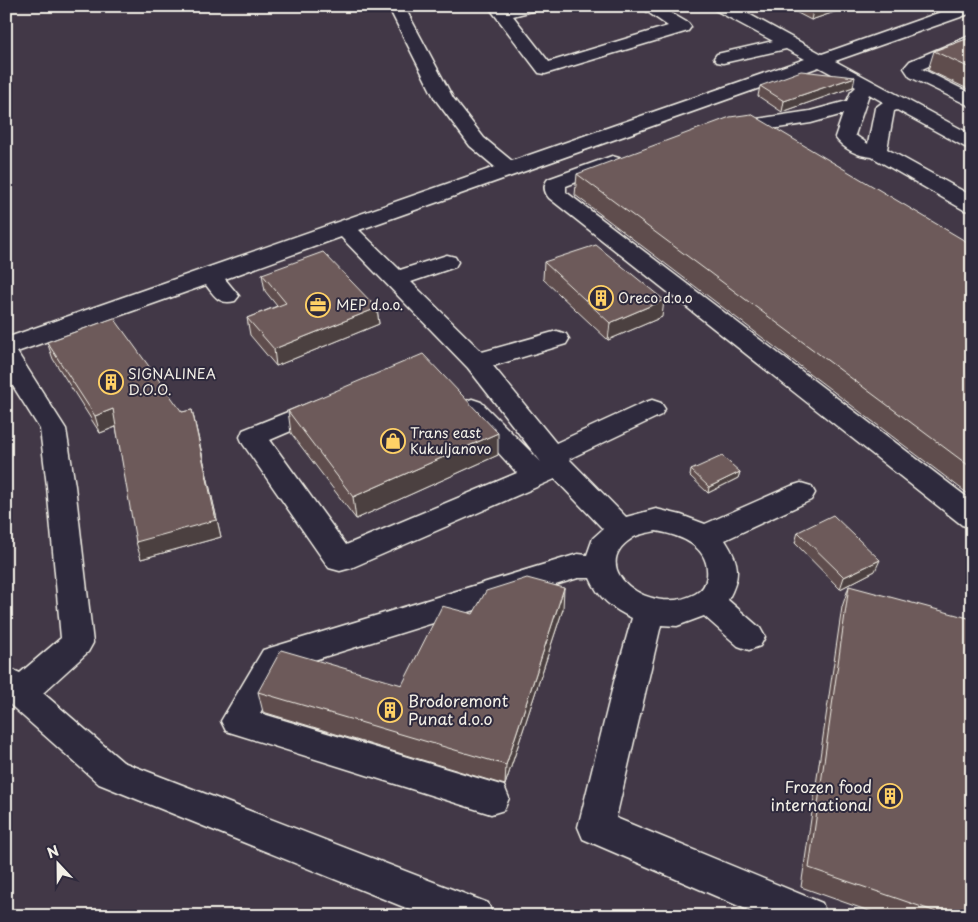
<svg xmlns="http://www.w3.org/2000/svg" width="978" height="922" viewBox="0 0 978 922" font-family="'Playpen Sans',sans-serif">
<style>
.built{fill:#423846}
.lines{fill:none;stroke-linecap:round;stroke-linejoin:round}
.minor-casing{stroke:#f4f1e8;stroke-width:3}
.minor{fill:#2f2a3d;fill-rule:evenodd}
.wall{fill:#5e4d4d;stroke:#f4f1e8}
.shaded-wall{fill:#4c3f3f;stroke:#f4f1e8}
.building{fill:#6d5a5a;stroke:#f4f1e8}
.labels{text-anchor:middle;stroke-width:4;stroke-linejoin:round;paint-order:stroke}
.poi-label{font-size:14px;fill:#f4f1e8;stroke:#2f2a3d;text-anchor:start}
.near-poi-label{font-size:16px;fill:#f4f1e8;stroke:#2f2a3d;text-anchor:start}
</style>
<rect width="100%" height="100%" fill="#2f2a3d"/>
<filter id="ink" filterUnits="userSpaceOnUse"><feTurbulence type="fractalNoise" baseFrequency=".02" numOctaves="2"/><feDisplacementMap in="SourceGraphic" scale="10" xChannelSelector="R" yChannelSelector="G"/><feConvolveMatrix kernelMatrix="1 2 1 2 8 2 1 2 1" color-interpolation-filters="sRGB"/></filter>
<g filter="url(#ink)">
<path class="built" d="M6,6H972V916H6Z"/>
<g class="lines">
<defs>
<path id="minor" d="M388,6H404L453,98L484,138L512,161L805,59L786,49L723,63L717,62L714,58L717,54L773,41L715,10L713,6H734L822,54L958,6H972V13L835,61L972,135V149L965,147L897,110L894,111L887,149L972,196V211L964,210L872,157C858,156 843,149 835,137L843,114L811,123L730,135L723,133L720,129L723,125L730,123L810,111L847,101L851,92L856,87L819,67L359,230L400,270L447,255L455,257L458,262L455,267L411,282L482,352L557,331L566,334L569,339L566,344L493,366L556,443L643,403L652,400L661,403L665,409L661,415L569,459L626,517L656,509L681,515L705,524L791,486L801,483L811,486L815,493L811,500L725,540C740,563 741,576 728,600L760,628L765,637L760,646L749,650L738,646L704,616L677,626L661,625L616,818L822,903L827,916H762L583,839L578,827L615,678L632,618C613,609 598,598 590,578H578L285,669L260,713L504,786L509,798L504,810L491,814L226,731L221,721L263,650L578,554L587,555L593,538L603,529L555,479L351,568L340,571L329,568L243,444L240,437L243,430L315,401L324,398L333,401L337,407L333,413L270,440L346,545L517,473L463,414L459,408L463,402L472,399L481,402L541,462L468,368L341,237L225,279L239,296L235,301C220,305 215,297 206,285L17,352L66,429L75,486L93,643L88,652L43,693L123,762L488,903L493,916H426L99,784L6,701V667L20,673L61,638L47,486L40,429L6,375V338L495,167L470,146L435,99ZM869,94L883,102L875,108L868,144L855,135ZM656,531C680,535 710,546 707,576C706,583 703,590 695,594C650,618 586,568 631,539C637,534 648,533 656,531Z
M488,6H538L536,10L513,16L549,62L668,26L639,6H659L688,23L691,27L688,31L545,74L539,73Z
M972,35V47L922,69L972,94V107L910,77L904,68L910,61Z
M612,156L619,158L622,162L619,166L566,186V192L972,501V528L962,525L549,198C544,192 543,185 548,179Z"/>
</defs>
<use href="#minor" class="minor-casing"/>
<use href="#minor" class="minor"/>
</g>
<path class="wall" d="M784,6H852L811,20Z
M972,37V91L928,70L934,51Z
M760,86L853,87L782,112L758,96Z
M577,174L972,245V497L575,195Z
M544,262L662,317L608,340L543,279Z
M262,274L377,308L379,324L276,366L250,335L247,318L277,306L265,291Z
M47,342L182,412L192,410L221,537L141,559L116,427L100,433L53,359Z
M288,411L498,455L356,519L291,433Z
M691,470L740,472L738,478L708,493L690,476Z
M798,532L875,571L840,589L795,543Z
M849,586L970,916H883L801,887L842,607Z
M563,609L505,785L263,712L258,692L402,685L473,614Z"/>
<path class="shaded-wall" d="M814,6H852L811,20Z
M855,77L853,87L782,112L784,101Z
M664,300L662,317L608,340L610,323Z
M377,308L379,324L276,366L274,349Z
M113,409L118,426L100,433L95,416Z
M192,410L221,537L141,559L136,542Z
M498,433V455L356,519L353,497Z
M740,472L738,478L708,493L709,487Z
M880,560L875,571L840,589L844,577Z
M564,588L563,609L505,785L506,765Z"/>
<path class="building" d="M972,37V69L934,51Z
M801,71L855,77L784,101L760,86Z
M751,114L972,245V468L577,174L730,117Z
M596,245L664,300L610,323L544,262Z
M323,252L377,308L274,349L247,318L286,303L262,274Z
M114,318L182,412L192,410L216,520L136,542L113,409L95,416L47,342Z
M423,354L498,433L353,497L288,411Z
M722,456L740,472L709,487L691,470Z
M833,515L880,560L844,577L798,532Z
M527,578L564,588L506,765L258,692L281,650L402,685L442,606L473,614L486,591Z
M849,586L972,619V891L970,916H948L809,868Z"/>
</g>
<defs>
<symbol id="building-ring" viewBox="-11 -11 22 22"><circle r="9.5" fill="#2f2a3d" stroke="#ffd166" stroke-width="1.5"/><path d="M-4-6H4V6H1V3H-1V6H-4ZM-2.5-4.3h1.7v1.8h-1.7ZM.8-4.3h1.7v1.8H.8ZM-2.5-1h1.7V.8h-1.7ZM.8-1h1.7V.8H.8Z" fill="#ffd166"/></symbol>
<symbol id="office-ring" viewBox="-11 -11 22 22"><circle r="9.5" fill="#2f2a3d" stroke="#ffd166" stroke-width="1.5"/><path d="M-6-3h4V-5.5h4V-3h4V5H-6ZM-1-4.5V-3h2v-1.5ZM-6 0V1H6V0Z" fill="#ffd166"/></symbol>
<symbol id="shop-ring" viewBox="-11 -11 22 22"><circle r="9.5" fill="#2f2a3d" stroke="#ffd166" stroke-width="1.5"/><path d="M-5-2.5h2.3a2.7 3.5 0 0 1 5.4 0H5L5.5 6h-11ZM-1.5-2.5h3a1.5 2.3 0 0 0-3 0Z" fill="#ffd166"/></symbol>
</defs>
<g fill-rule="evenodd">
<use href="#building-ring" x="587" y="284" width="28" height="28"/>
<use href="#office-ring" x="304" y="291" width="28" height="28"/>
<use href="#building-ring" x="97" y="368" width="28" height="28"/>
<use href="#shop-ring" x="379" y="427" width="28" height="28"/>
<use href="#building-ring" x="376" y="696" width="28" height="28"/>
<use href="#building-ring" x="876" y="782" width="28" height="28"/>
</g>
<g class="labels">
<g class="poi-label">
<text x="618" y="303">Oreco d.o.o</text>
<text x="336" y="310">MEP d.o.o.</text>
<text x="128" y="379">SIGNALINEA<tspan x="128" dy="16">D.O.O.</tspan></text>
<text x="410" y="438">Trans east<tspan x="410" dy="16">Kukuljanovo</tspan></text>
</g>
<g class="near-poi-label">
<text x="408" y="707">Brodoremont<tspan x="408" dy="18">Punat d.o.o</tspan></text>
<text x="872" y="793" text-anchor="end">Frozen food<tspan x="872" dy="18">international</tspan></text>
</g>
</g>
<rect width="978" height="922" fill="none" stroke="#2f2a3d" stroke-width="25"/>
<rect x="12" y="12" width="953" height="897" fill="none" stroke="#f4f1e8" stroke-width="2" filter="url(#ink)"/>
<g transform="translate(58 864) rotate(338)" stroke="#2f2a3d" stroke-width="4" paint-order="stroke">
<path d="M0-4L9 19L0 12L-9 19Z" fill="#f4f1e8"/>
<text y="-8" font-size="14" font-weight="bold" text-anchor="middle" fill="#f4f1e8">N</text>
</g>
</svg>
